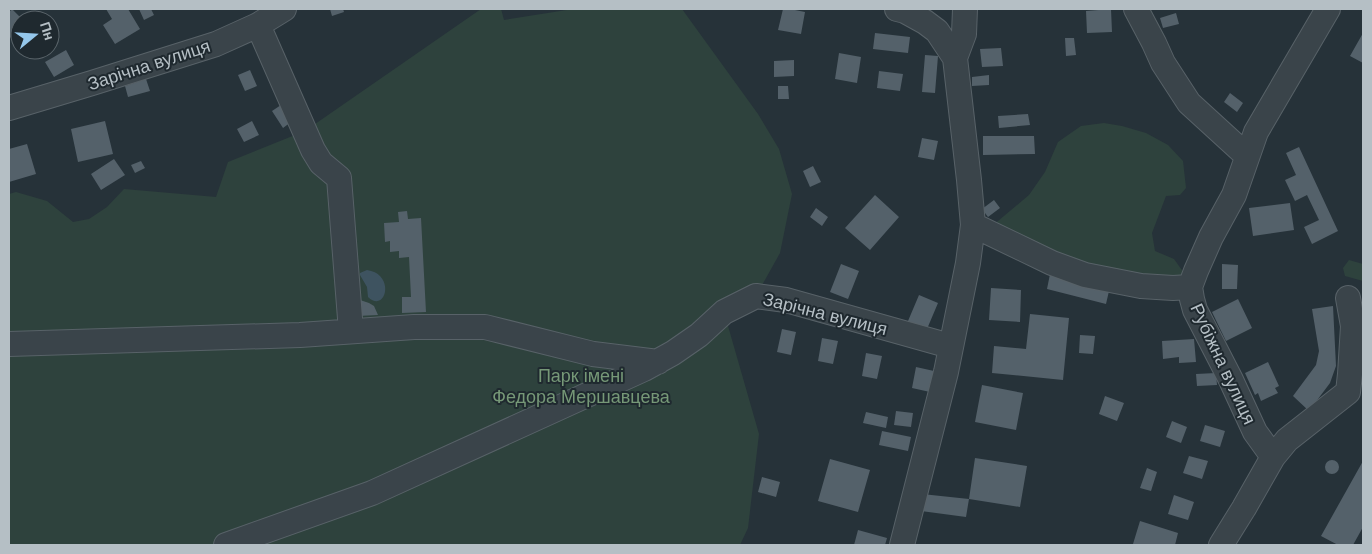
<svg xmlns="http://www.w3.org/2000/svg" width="1372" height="554" viewBox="0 0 1372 554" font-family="Arial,sans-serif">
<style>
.green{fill:#2e423d}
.water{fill:#3e5360}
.building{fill:#54616a}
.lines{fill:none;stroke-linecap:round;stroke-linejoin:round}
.minor-casing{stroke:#586268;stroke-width:26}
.minor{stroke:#3a444a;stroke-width:24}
.labels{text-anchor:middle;stroke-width:4;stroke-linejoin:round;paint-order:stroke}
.street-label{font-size:18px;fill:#b5bfc5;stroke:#1f292f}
.park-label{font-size:18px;fill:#769877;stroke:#1f292f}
</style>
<rect width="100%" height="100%" fill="#263239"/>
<path class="green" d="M481,9H501L504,20L573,9H682L758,114L779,149L792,194L780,253L756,296L724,312L759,434L748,528L740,545H9V194L16,192L47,201L73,222L89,219L107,207L124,189L216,197L228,162L305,131Z
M1104,123L1122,126L1146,133L1168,145L1183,161L1186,188L1180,195L1166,196L1152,233L1155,251L1174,259L1184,273L1183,282L1141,286L986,231L1029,195L1045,172L1058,142L1081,126Z
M1349,260L1363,264V281L1345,276L1343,268Z"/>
<path class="water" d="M367,270C396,274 386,314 368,297L367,287L360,275V273Z"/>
<path class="building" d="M12,9L23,20H20V37L15,42L9,36V12Z
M106,9H128L140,29L115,44L103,25L112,19Z
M139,9H151L154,15L144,20Z
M330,9H343L344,12L332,16Z
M783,9H790L805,12L801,34L778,30Z
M1111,9L1112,32L1087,33L1086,11Z
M1176,13L1179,24L1163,28L1160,18Z
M875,33L910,37L908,53L873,49Z
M1363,33V63L1350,56Z
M1065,38H1074L1076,55L1066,56Z
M1001,48L1003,66L982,67L980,49Z
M66,50L74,65L54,77L45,62Z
M839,53L861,57L857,83L835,79Z
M925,55L938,56L935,93L922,92Z
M794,60V76L774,77V61Z
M250,70L257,86L245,91L238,75Z
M879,71L903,74L900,91L877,88Z
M989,75V85L972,86V77Z
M146,79L150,91L128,97L125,86Z
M778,86H788L789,99H778Z
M1230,93L1243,103L1237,112L1224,102Z
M284,103L295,119L283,128L272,111Z
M1028,114L1030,125L999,128L998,116Z
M105,121L113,154L78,162L71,129Z
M252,121L259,135L244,142L237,129Z
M983,136H1034L1035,154L983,155Z
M922,138L938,141L934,160L918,157Z
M27,144L36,174L9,182V149Z
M1299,147L1338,231L1312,244L1304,227L1319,220L1307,195L1295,201L1285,180L1296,175L1286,153Z
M114,159L125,175L101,190L91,174Z
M141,161L145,168L135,173L131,165Z
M813,166L821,182L810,187L803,171Z
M875,195L899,217L870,250L845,228Z
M994,200L1000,208L988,217L982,209Z
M1290,203L1294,230L1253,236L1249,208Z
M816,208L828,217L822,226L810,217Z
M407,211L408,219L421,218L426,312L402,313V297H411L409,257L399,258V251L390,252V241L385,242L384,223L399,222L398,212Z
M841,264L859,271L848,299L830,292Z
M1222,264L1238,265L1237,289H1222Z
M1050,274L1109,291L1106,304L1047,289Z
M991,288L1021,290L1020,322L989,320Z
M919,295L938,303L927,329L908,321Z
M357,299L369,303L374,306L378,315L357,316Z
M1238,299L1252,328L1226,341L1212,312Z
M1333,306L1336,366L1330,383L1309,411L1293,396L1316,365L1319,351L1312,309Z
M1030,314L1069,318L1063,380L992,373L994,346L1026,349Z
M782,329L796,332L791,355L777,352Z
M1080,335L1095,336L1093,354L1079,353Z
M822,338L838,341L833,364L818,361Z
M1194,339L1196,362L1179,363V357L1163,359L1162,341Z
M866,353L882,356L877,379L862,376Z
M1268,362L1279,386L1275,388L1278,393L1261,401L1258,393L1255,395L1245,373Z
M916,367L934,371L930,392L912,388Z
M1216,373L1217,385L1197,386L1196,374Z
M982,385L1023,393L1016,430L975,422Z
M1105,396L1124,403L1117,421L1099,414Z
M896,411L913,413L911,427L894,425Z
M866,412L888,417L886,428L863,423Z
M1172,421L1187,427L1181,443L1166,437Z
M1205,425L1225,431L1220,447L1200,441Z
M882,431L911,437L908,451L879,445Z
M1189,456L1208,461L1202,479L1183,473Z
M975,458L1027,466L1020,507L969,499Z
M830,459L870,470L858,512L818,501Z
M1325 467a7 7 0 1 1 14 0a7 7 0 1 1-14 0Z
M1363,461V527L1353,545H1338L1321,536Z
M1147,468L1157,472L1151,491L1140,488Z
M762,477L780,482L776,497L758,492Z
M922,494L969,499L966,517L921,511Z
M1174,495L1194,502L1188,520L1168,514Z
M1140,521L1178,533L1175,545H1138L1133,544Z
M858,530L887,538L885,545H854Z"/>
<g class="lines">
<defs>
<path id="minor" d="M897,9L905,11L925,22L937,31L955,58L969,180L973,225L968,263L946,372L902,545
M1136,9L1154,43L1163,63L1189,103L1247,156
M258,25L313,150L321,163L339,178L351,331
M955,58L964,34L965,9
M9,108L92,83L216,44L258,25L284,9
M973,225L1052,263L1085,275L1141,286L1173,288L1190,287
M9,344L300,335L414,327H485L593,354L658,362
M1273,457L1255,432L1231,380L1195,310L1192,299L1190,287L1196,271L1211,237L1234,195L1256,132L1328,9
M226,545L372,493L644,369L673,353L699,335L724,312L756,296L786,300L950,346
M1221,545L1244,508L1273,457L1287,440L1348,392L1350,374L1353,326L1348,298"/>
</defs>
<use href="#minor" class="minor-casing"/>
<use href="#minor" class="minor"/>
</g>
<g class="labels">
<g class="street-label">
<text transform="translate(149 65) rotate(-18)" y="6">Зарічна вулиця</text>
<text transform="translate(825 314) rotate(14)" y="6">Зарічна вулиця</text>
<text transform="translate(1223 364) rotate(65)" y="6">Рубіжна вулиця</text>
</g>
<g class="park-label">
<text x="581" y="382">Парк імені<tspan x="581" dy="21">Федора Мершавцева</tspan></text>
</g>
</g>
<rect width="1372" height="554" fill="none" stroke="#b5bfc5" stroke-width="20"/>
<g transform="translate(35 35) rotate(72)"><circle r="24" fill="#1f292f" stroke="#5b656b"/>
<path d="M0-4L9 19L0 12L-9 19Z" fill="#95c7eb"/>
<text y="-8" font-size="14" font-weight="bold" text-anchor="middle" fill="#b5bfc5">Пн</text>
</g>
</svg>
